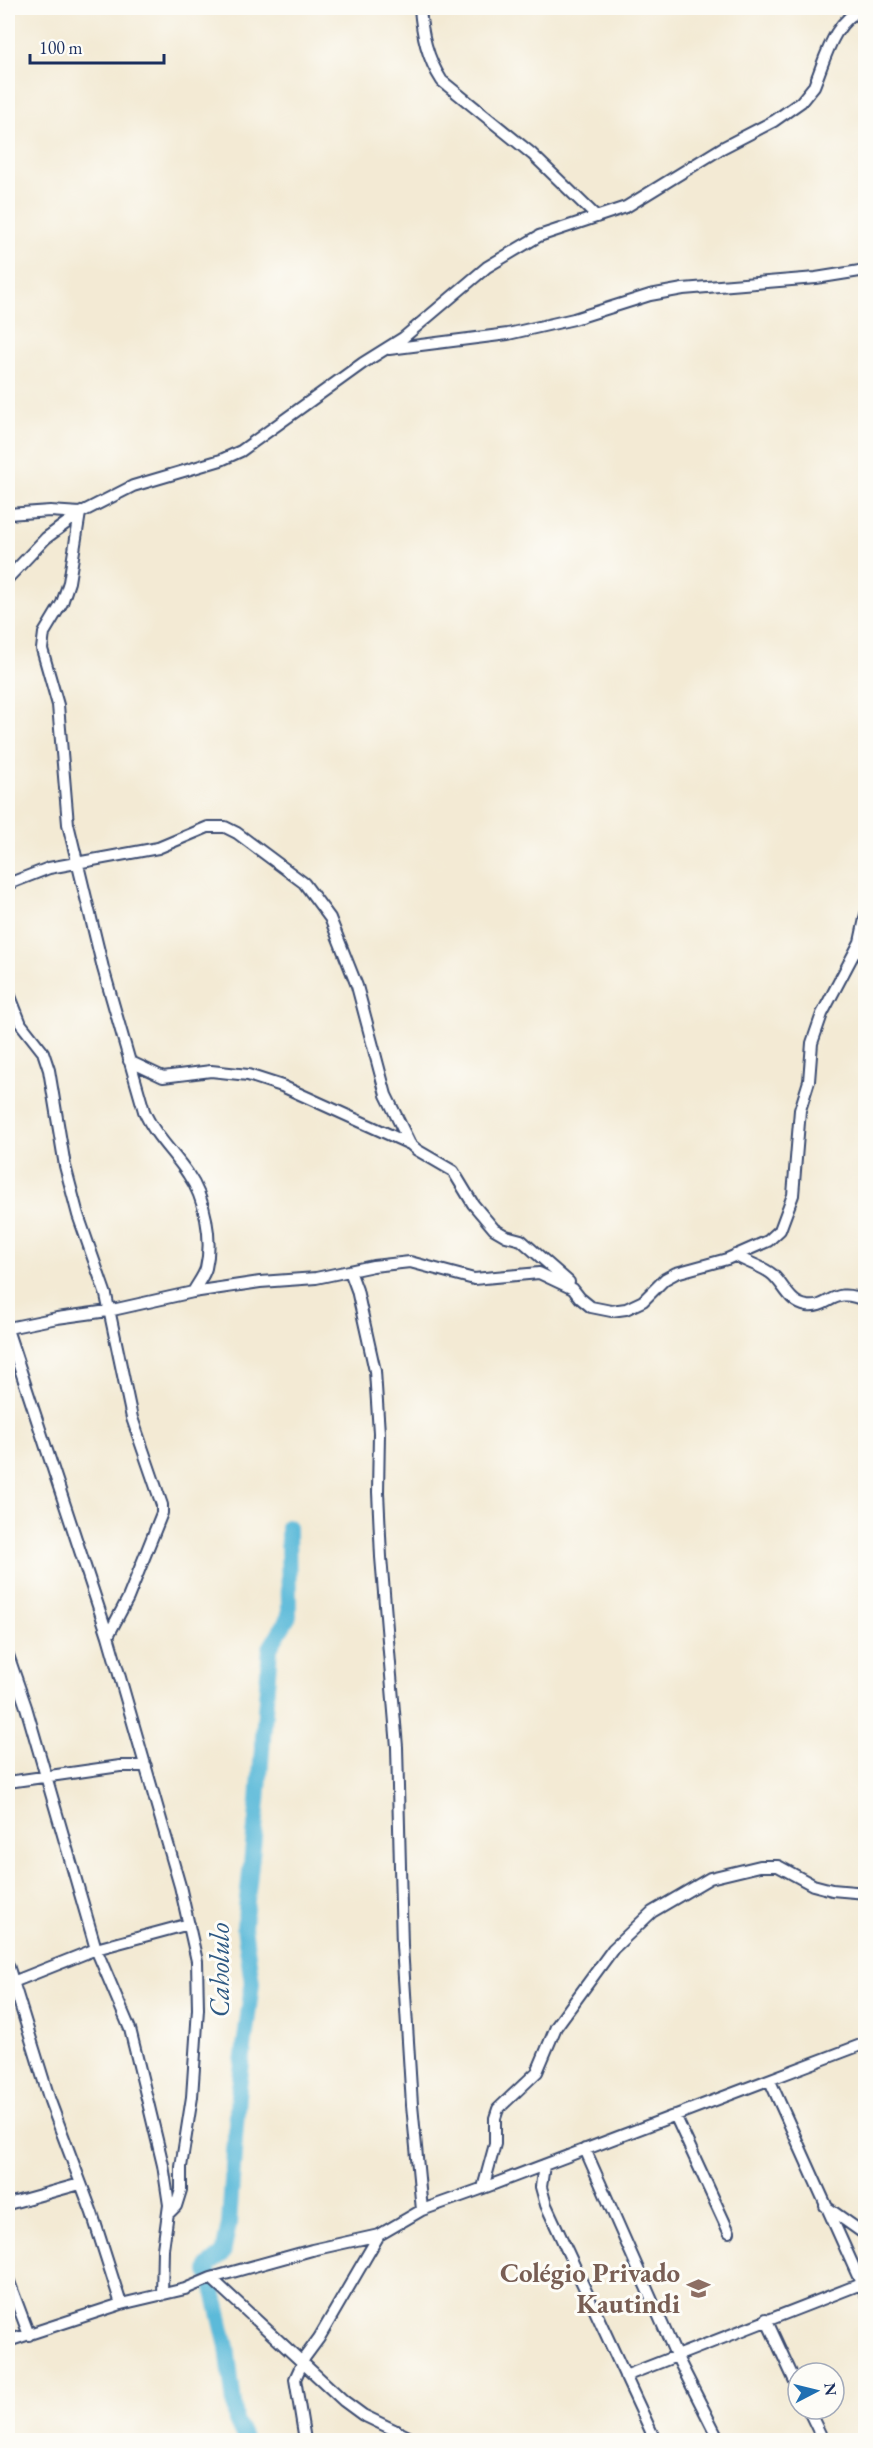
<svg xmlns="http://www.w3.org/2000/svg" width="873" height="2448" viewBox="0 0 873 2448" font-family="'EB Garamond',serif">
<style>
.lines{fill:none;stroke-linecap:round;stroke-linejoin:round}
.river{stroke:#5bbad9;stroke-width:16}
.minor-casing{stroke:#3b4b70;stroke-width:14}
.minor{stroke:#fff;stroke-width:10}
.labels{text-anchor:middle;stroke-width:6;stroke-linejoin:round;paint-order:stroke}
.education-label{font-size:27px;font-weight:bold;fill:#785e54;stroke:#fdfcf7;text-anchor:end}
.water-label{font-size:28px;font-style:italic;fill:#2e5983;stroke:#fdfcf7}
</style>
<rect width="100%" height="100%" fill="#fdfcf7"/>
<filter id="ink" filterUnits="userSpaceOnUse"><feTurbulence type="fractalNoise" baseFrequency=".0167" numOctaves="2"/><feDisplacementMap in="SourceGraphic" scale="12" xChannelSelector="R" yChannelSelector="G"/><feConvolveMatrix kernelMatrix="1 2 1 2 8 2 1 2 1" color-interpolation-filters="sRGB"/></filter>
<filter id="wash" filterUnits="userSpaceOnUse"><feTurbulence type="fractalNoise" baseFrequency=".008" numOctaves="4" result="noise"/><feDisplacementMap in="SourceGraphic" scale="24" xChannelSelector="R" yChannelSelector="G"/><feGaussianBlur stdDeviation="1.35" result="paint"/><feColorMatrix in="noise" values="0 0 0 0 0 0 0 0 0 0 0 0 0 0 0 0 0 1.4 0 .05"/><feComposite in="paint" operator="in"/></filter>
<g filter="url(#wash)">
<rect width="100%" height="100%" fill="#f3ead4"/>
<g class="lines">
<path class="river" d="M245,2440L236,2421L227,2347L211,2278L207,2272L208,2266L223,2254L229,2224L238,2096L252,1983L244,1927L258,1801L270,1648L289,1616L288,1527"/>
</g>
</g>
<g filter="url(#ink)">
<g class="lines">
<defs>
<path id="minor" d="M420,8C422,34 427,58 442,81L532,154L597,217
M389,349L508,334L574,319L650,295L683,289L816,278L866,270
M8,514L50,511L80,513L69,582L62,603L44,633L42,649L58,705L68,824L103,968L144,1111C154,1135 174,1153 188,1174C205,1198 213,1239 206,1268C204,1276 197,1284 193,1292
M8,578L46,538L80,513L133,486L221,460L241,451L363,363L403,338L487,267L539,236L626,207L722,148L774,121L801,102L814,86C826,57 833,21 864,8
M8,884L49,868L158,848L208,827H225L237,833L304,883L330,918L357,986L386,1095L410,1144L417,1150L453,1171L473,1204L494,1229L506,1236L521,1240L569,1282
M860,942L866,962
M8,991L21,1024L43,1052L49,1070L65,1166L78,1215L106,1295L132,1418L162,1505V1513L128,1598L108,1636
M129,1061L163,1077L211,1071L248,1075L282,1086L410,1144
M735,1255C747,1263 763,1266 773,1275C785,1286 789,1303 807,1306C831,1309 831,1285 866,1301
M350,1271L357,1290L375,1371L379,1433L378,1492L381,1557L397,1747L402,1946L412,2105L422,2210
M8,1328L57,1318L108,1311L193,1292L260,1282L316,1278L373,1266L410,1262L474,1279L539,1273L573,1289L580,1298L591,1307L611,1311L626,1309L643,1301L665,1279L676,1273L727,1259L768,1241L780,1230L793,1195L800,1110L809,1081L812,1043L822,1014L860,942L866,914
M8,1332L108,1636L180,1886L197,1961L198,2009L192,2097L181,2167V2190L176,2206L169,2213
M8,1655L26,1707L96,1949L130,2029L144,2086L163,2165L169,2205L163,2249L162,2295
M8,1782L120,1766H146
M8,1965L50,2101L92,2213L121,2304
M8,1984L96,1949L189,1924
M770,2081L866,2294
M675,2115L729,2232
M585,2149L676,2355L719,2440
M544,2165L541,2187L546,2205L655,2440
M483,2188L495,2144V2118L498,2109L537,2072L556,2027L613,1949L652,1912L710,1878L760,1866H778L813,1885L832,1890L866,1893
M8,2204L80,2184
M825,2206L866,2235
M211,2278L344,2401L363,2415L415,2440
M8,2279L29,2335
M766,2319L798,2388
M8,2341L121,2304L185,2289L211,2278L312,2250L379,2235L422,2210L478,2190L866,2043
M625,2376L866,2282
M808,2409L823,2440
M305,2440L295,2379L305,2357L319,2338L379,2235"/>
</defs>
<use href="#minor" class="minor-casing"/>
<use href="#minor" class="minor"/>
</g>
</g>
<defs>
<symbol id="school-bare" viewBox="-9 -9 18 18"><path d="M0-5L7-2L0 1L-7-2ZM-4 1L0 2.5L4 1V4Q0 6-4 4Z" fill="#8d6e63" stroke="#fdfcf7" stroke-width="2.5" paint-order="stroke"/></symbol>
</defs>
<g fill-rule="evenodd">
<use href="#school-bare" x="682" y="2272" width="33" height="33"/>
</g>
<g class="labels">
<g class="education-label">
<text x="680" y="2282">Colégio Privado<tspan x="680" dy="31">Kautindi</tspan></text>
</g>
<g class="water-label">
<text transform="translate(219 1970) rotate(-90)" y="10">Caholulo</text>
</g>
</g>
<rect width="873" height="2448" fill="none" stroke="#fdfcf7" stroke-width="30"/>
<g transform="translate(816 2391) rotate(83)"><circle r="28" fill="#fdfcf7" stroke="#a3aaba" stroke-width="1.5"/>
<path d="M0-4.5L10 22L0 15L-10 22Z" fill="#1f6fb2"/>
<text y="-9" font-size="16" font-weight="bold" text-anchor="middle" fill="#1b2f5e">N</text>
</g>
<path d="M30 54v9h134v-9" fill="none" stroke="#1b2f5e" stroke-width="3"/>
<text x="39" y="54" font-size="18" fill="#1b2f5e" stroke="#fdfcf7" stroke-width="4.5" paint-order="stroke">100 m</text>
</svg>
